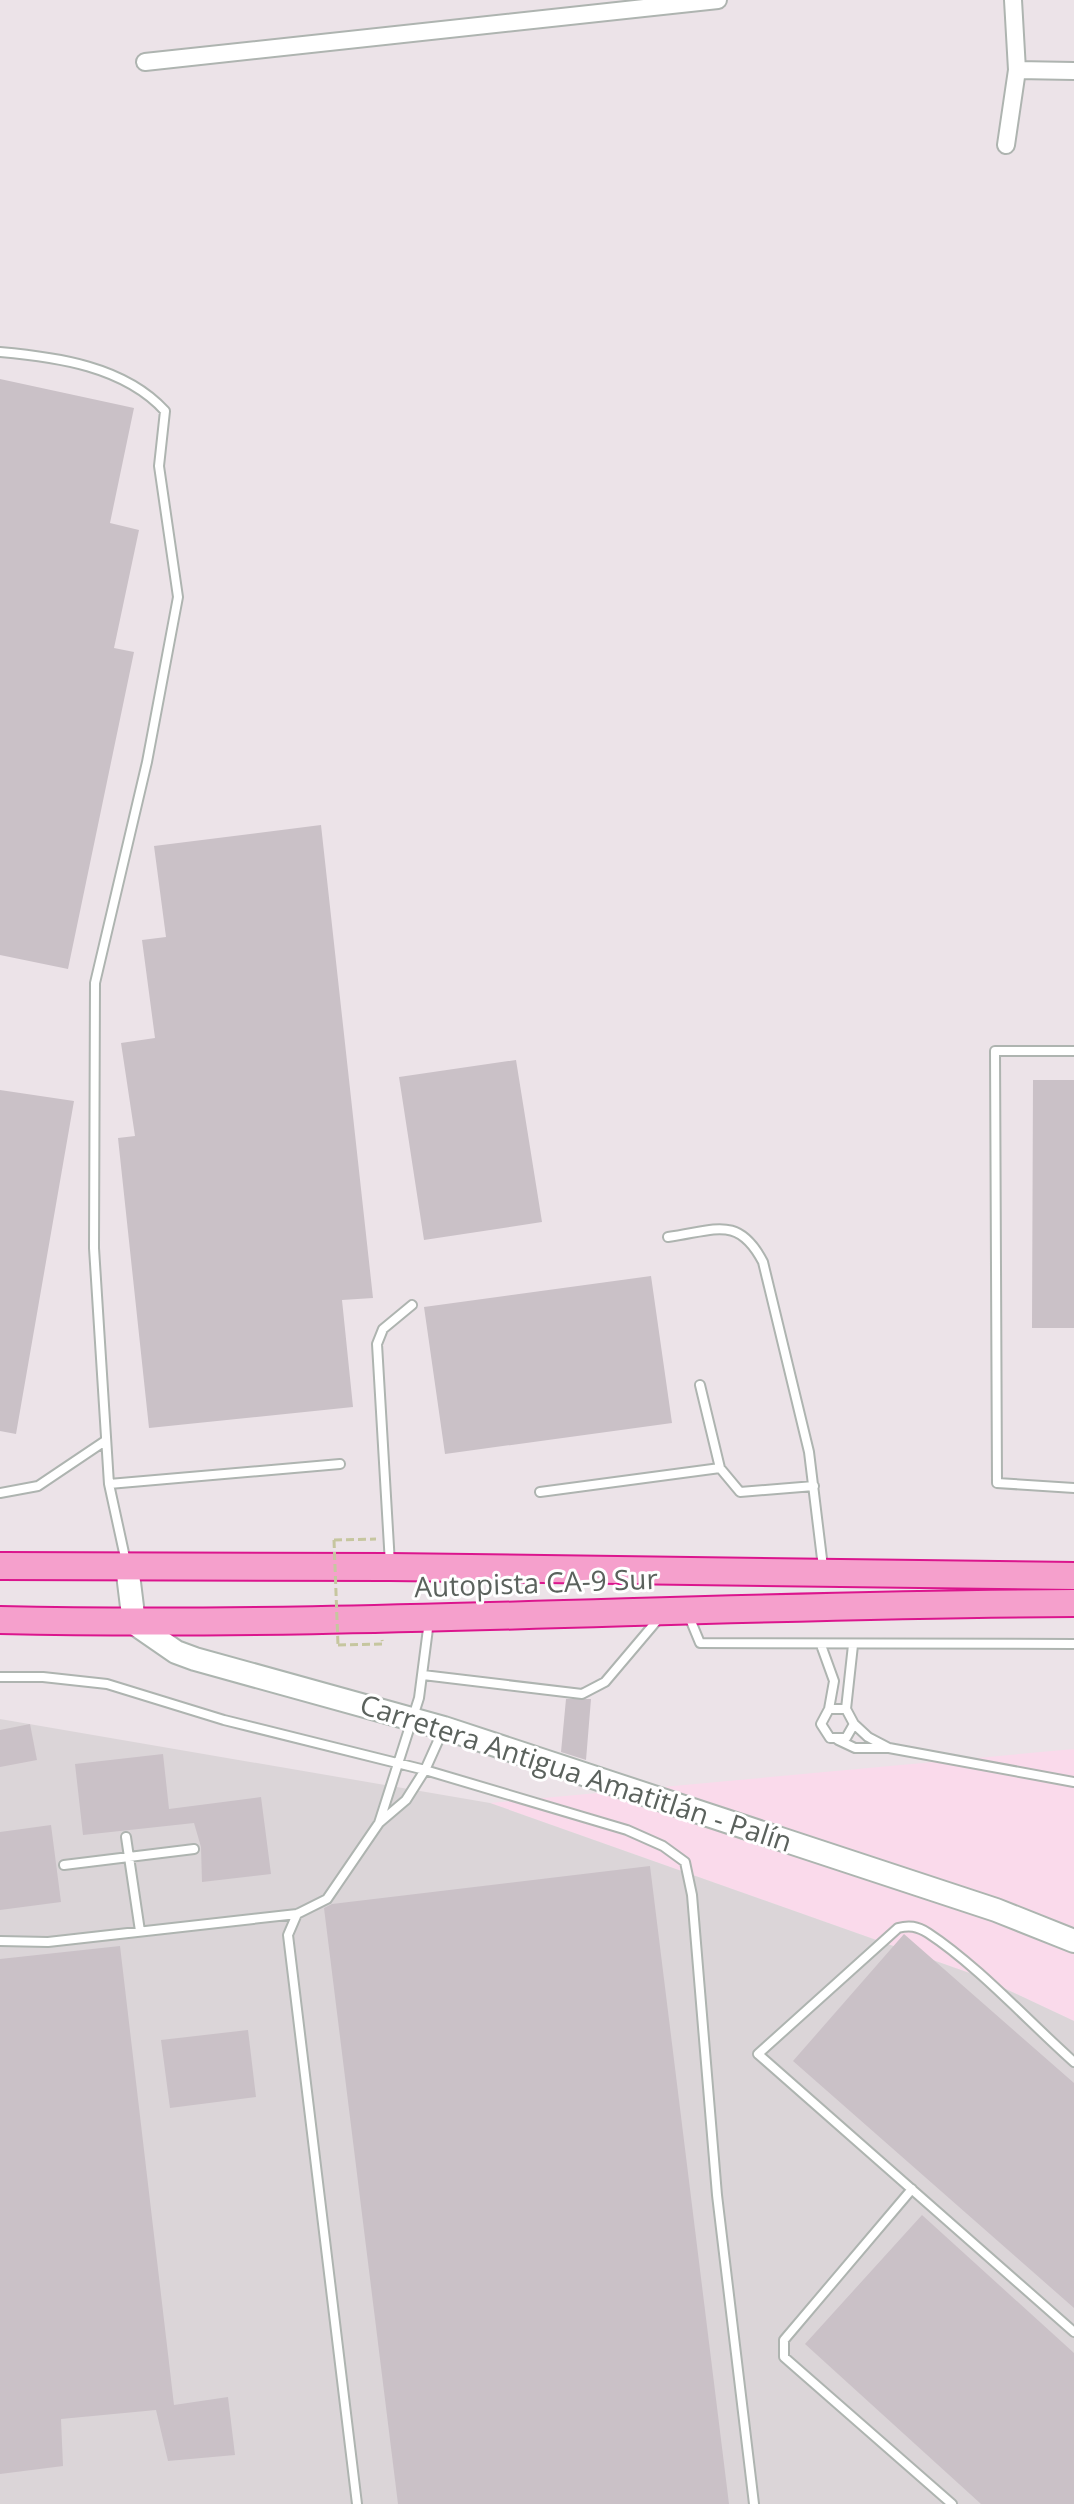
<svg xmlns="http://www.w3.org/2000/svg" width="1074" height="2504" viewBox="0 0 1074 2504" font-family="'Open Sans',sans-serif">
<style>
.commercial{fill:#fadaeb}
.industrial{fill:#dbd5d8}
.building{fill:#cac1c7}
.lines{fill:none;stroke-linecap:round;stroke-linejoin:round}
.service-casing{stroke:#aeb4b0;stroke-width:12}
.minor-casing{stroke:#aeb4b0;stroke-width:20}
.secondary-casing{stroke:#adb5b0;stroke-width:26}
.trunk-casing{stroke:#db158d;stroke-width:30}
.path{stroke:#c6c69f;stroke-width:3;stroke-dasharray:8 4;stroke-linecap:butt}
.service{stroke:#fff;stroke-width:8}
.minor{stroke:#fff;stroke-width:16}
.secondary{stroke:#fff;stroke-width:22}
.trunk{stroke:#f5a0cc;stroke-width:26}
.path-bridge{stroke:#c6c69f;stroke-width:3;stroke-dasharray:8 4;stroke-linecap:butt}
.labels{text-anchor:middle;stroke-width:6;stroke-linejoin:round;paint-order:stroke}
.street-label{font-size:28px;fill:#5b625d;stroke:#fff}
</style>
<rect width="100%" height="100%" fill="#ece3e8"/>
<path class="commercial" d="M1074,1749V2021L978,1976L490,1803Z"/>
<path class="industrial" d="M0,1719L490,1803L978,1976L1074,2021V2504H0Z"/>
<path class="building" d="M0,379L134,408L110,523L139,530L114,648L134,652L68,969L0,955Z
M321,825L373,1298L342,1300L353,1407L149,1428L118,1138L135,1136L121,1043L155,1038L142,940L166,937L154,846Z
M516,1060L542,1222L424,1240L399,1077Z
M1033,1080H1074V1328H1032Z
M0,1090L74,1101L16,1434L0,1431Z
M651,1276L672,1423L445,1454L424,1307Z
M566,1699H591L586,1760L561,1752Z
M30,1724L37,1760L0,1767V1730Z
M163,1754L169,1809L261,1797L271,1874L202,1882L201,1847L194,1823L83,1835L75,1764Z
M51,1825L61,1902L0,1910V1832Z
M650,1866L729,2504H398L324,1908L332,1904Z
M904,1934L1074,2083V2308L793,2061Z
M120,1946L174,2405L228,2397L235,2455L168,2461L156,2410L61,2419L63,2466L0,2474V1959Z
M248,2030L256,2097L170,2108L161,2040Z
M922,2215L1074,2353V2504H981L805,2344Z"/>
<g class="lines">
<defs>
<path id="service" d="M0,352C56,357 124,366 165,411L159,466L178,597L147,762L95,983L94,1248L109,1484L126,1562
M1074,1051H995L997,1483L1074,1488
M668,1237C714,1231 738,1214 763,1262L809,1452L823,1567
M700,1385L720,1468L740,1492L814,1486
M109,1484L340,1464
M540,1492L720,1468
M0,1493L38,1486L105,1441
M390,1564L377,1344L383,1329L412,1305
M688,1614L700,1643L1074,1644
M821,1645L834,1681L829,1709
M423,1675L582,1694L605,1682L660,1617
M0,1677H43L107,1684L224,1720L425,1770L627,1830L663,1846L685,1862L692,1895L717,2195L754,2504
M846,1709H829L821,1724L830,1738H846L854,1724L846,1709L853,1645
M854,1724L868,1737L889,1748L1074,1782
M838,1740L855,1748H888
M379,1823L419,1698L429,1621
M126,1837L140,1931
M64,1865L194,1849
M297,1914L288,1935L357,2504
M0,1941L48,1942L297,1914L327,1899L379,1823L406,1800L425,1770L443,1730
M1074,2062C1029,2022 977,1965 928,1933C917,1926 909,1925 898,1928L758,2054L1074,2332
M912,2189L784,2340V2357L952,2504"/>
<path id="minor" d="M145,62L718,0
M1017,70L1074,71
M1006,145L1017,70L1013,0"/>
<path id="secondary" d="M127,1566L134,1623L176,1652L195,1659L444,1728L996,1910L1074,1941"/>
<path id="trunk" d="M0,1566L390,1567L1074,1576
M0,1620C358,1628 716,1604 1074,1603"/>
</defs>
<use href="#service" class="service-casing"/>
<use href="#minor" class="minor-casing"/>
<use href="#secondary" class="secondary-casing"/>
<use href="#trunk" class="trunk-casing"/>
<path class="path" d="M334,1540L376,1539
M338,1645L383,1644L382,1640"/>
<use href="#service" class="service"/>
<use href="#minor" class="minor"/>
<use href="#secondary" class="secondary"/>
<use href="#trunk" class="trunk"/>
<path class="path-bridge" d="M334,1540L338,1645"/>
</g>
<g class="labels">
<g class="street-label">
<text transform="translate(536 1583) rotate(-2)" y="10">Autopista CA-9 Sur</text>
<text transform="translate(576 1773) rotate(18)" y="10">Carretera Antigua Amatitlán - Palín</text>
</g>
</g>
</svg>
